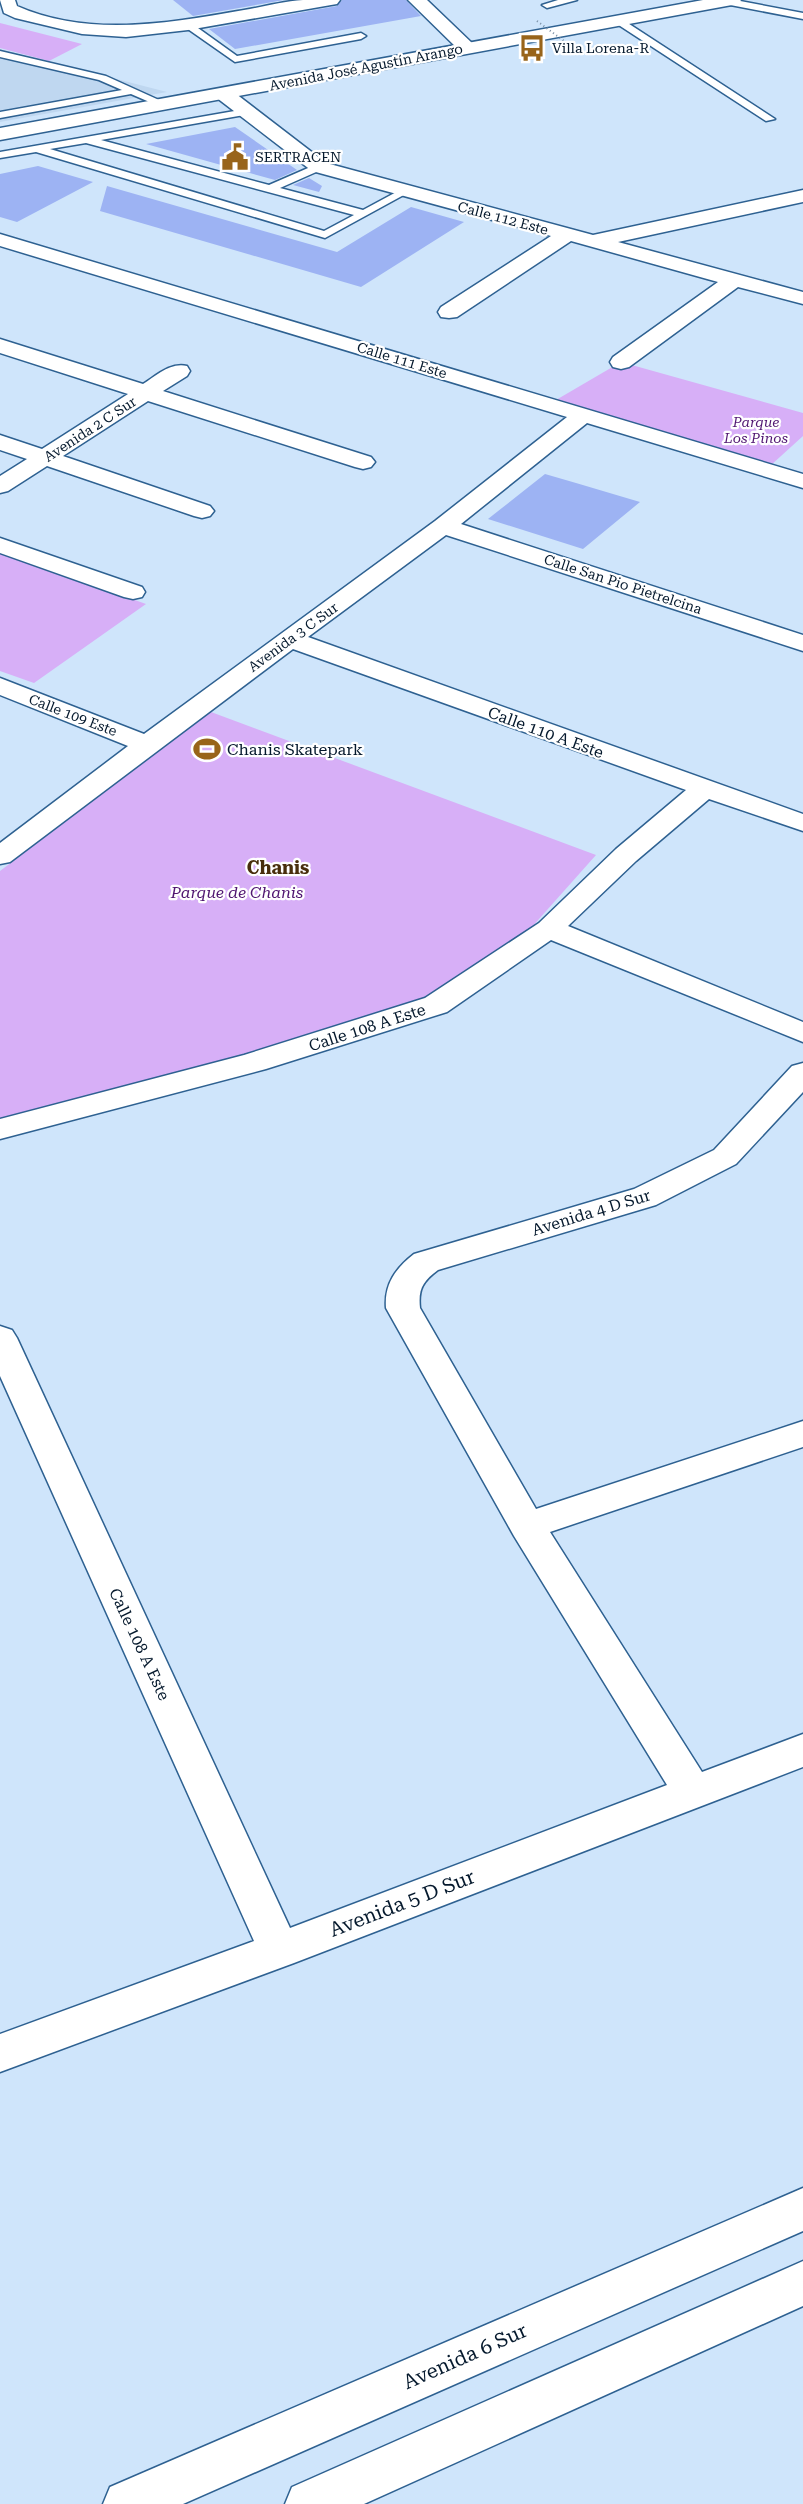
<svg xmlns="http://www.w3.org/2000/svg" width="803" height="2504" viewBox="0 0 803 2504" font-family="'Roboto Serif',serif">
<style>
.built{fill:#bfd7f0}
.green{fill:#d7aff7}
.building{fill:#9db3f3}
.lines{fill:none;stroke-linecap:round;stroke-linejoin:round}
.service-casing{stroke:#2e6191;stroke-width:3}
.minor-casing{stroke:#2e6191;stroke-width:3}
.secondary-casing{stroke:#2e6191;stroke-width:3}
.service{fill:#fff;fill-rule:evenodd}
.minor{fill:#fff;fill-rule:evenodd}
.secondary{fill:#fff;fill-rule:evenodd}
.path-bridge{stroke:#798ea3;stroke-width:2;stroke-dasharray:1 3;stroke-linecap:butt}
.labels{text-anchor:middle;stroke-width:4.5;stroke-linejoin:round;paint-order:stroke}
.far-poi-label{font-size:14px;fill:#05192d;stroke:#fff;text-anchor:start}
.far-street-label{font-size:14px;fill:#05192d;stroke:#fff}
.far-park-label{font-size:14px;font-style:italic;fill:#501671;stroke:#fff}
.street-label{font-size:16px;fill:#05192d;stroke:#fff}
.poi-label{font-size:16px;fill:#05192d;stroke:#fff;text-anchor:start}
.park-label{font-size:16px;font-style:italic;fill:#501671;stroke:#fff}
.neighbourhood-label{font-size:18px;font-weight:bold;fill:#482e0c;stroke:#fff}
.near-street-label{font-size:20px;fill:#05192d;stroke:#fff}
</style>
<rect width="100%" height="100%" fill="#cfe5fb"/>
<path class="built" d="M0,49L167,92L0,122Z"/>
<path class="green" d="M0,23L82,44L49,61L0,48Z
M621,362L803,413V436L770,466L556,400Z
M0,552L146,604L34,683L0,671Z
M211,712L596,855L531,928L431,997L228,1061L0,1119V871Z"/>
<path class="building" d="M173,0H284L193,16Z
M342,0H406L421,16L235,49L209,29L337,6Z
M235,127L297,170L275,180L146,144Z
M38,166L93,182L17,222L0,217V174Z
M309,178L322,186L319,192L293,185Z
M107,186L337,252L411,207L464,222L361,287L100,211Z
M545,474L576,483L640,502L583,549L488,519Z"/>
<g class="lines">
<defs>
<path id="service" d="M558,0H577L547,8L542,5Z
M721,0H735L803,13V19L725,4Z
M617,17L620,18L775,119L766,121L614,22L612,20Z
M185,23H191L237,56L361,33L366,36L361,39L235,62L185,27Z
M0,51L106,76L170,105L161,107L131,94L0,118V112L122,90L99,80L0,57Z
M246,109L250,110V114L101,140L269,185L315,165H323V169L280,188L363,210L402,189L406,188L411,191L325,238L36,152L0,158V152ZM86,143L354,215L324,231L50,149Z"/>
<path id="minor" d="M0,0H15L17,6C90,38 169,23 244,10C263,7 283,1 303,0C315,0 327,0 340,0L337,4L331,5L188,30L126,37L82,34L15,18L4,13Z
M408,0H427L473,44L476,48L473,52H461Z
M224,88L231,90L326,163L593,235L803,190V202L618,242L803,292V304L738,287L629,367L621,369L613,367L610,362L613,357L718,282L571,241L457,317L449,318L441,317L438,312L441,307L551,236L312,171L217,98L215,94L217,90Z
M0,234L803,474V488L587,423L461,524L803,635V651L446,535L308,637L803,814V831L709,799L636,861L568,926L803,1022V1042L551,940L447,1012L266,1069L0,1139V1119L244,1055L425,998L539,923L616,849L686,790L293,649L10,862L0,864V843L128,746L0,695V678L144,734L435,521L567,417L0,246Z
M0,339L143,384C156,376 170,362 187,366L190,371L187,376L163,391L371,457L375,462L371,467L363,469L355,467L148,401L63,456L210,506L214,511L210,516L202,518L194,516L47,466L8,491L0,493V476L27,459L0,450V435L42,449L128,394L0,353Z
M0,538L142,587L145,592L142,597L133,599L124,597L0,553Z
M803,1063V1092L736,1164L656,1205L438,1270C423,1281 418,1289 420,1308L536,1509L803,1421V1447L550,1532L702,1772L803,1734V1767L294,1963L0,2072V2034L254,1941L0,1376V1326L12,1330L17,1338L290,1928L667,1785L514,1536L386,1308C384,1284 396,1268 414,1254L634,1189L714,1150L792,1066Z"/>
<path id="secondary" d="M703,0H741L738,4L732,5L0,140V128Z
M803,2188V2231L183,2504H103L110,2487Z
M803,2261V2306L364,2504H285L292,2487Z"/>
</defs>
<use href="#service" class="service-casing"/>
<use href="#minor" class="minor-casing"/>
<use href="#secondary" class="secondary-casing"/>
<use href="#service" class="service"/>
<use href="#minor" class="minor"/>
<use href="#secondary" class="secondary"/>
<path class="path-bridge" d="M537,21L568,44"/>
</g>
<defs>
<symbol id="bus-bare" viewBox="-9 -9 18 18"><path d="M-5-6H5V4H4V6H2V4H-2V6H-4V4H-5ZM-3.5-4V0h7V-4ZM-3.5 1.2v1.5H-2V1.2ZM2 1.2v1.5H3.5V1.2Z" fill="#98641a" stroke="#fff" stroke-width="2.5" paint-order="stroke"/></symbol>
<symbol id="civic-bare" viewBox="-9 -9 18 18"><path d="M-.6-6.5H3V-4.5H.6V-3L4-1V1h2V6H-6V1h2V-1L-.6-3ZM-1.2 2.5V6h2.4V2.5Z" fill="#98641a" stroke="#fff" stroke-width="2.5" paint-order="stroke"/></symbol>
<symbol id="stadium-bare" viewBox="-9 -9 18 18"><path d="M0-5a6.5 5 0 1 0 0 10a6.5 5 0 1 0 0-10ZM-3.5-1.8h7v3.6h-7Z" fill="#98641a" stroke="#fff" stroke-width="2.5" paint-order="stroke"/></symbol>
</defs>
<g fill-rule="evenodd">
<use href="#bus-bare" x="513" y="29" width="38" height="38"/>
<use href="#civic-bare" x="216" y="138" width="38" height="38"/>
<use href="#stadium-bare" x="188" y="730" width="38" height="38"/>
</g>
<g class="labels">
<g class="far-poi-label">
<text x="552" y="53">Villa Lorena-R</text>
<text x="255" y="162">SERTRACEN</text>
</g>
<g class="far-street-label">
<text transform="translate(366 67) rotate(-11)" y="5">Avenida José Agustín Arango</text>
<text transform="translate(503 218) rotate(15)" y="5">Calle 112 Este</text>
<text transform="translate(402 360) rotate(17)" y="5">Calle 111 Este</text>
<text transform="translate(90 429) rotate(-33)" y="5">Avenida 2 C Sur</text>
<text transform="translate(623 584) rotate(18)" y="5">Calle San Pio Pietrelcina</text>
<text transform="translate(293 637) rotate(-36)" y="5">Avenida 3 C Sur</text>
<text transform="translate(73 715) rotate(21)" y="5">Calle 109 Este</text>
</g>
<g class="far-park-label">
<text x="756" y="427">Parque<tspan x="756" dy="16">Los Pinos</tspan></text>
</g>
<g class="street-label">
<text transform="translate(546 732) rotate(20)" y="6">Calle 110 A Este</text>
<text transform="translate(367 1027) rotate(-18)" y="6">Calle 108 A Este</text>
<text transform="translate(591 1212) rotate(-17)" y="6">Avenida 4 D Sur</text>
<text transform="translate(140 1644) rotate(65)" y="6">Calle 108 A Este</text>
</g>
<g class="poi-label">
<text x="227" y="755">Chanis Skatepark</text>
</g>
<g class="park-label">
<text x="237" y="898">Parque de Chanis</text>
</g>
<g class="neighbourhood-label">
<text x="278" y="874">Chanis</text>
</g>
<g class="near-street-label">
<text transform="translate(402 1903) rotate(-21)" y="7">Avenida 5 D Sur</text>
<text transform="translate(465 2356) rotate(-24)" y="7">Avenida 6 Sur</text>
</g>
</g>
</svg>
